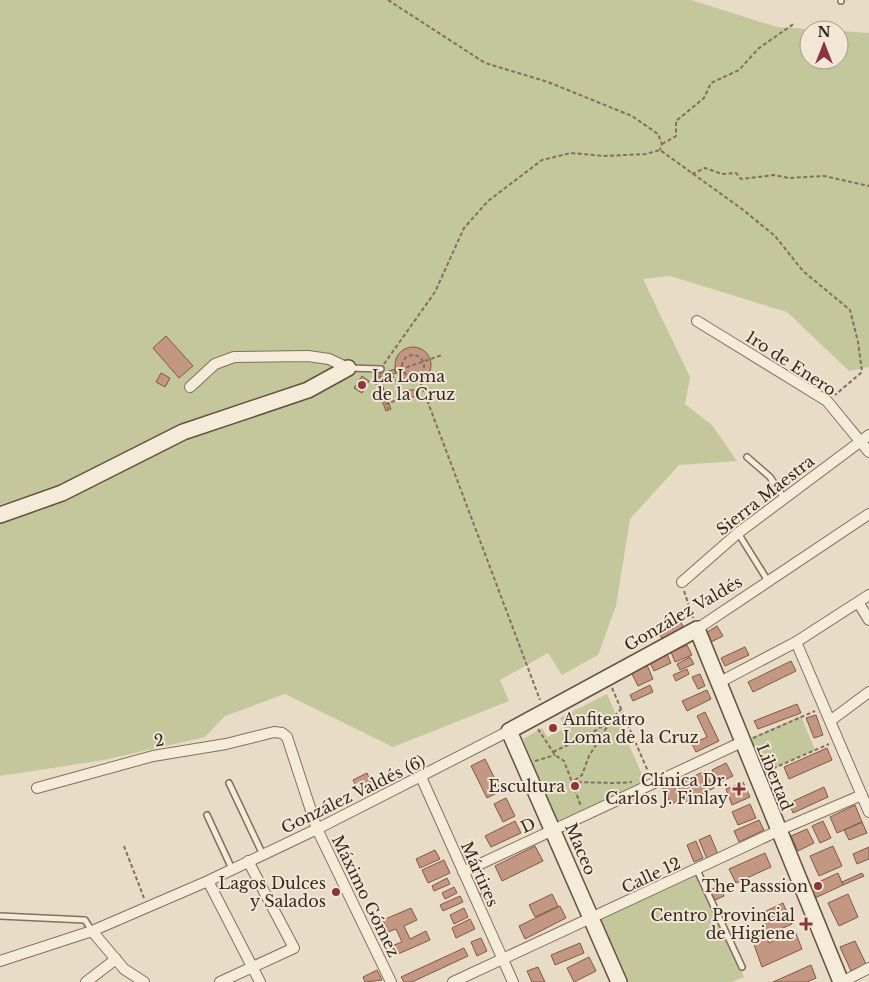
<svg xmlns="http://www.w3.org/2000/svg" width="869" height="982" viewBox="0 0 869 982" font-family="'Libre Baskerville',serif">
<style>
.green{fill:#c4c69c}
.building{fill:#c39781;stroke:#7f5947}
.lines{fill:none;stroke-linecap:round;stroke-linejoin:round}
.lane-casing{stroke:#836f5e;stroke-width:8}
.street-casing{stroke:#836f5e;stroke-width:12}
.secondary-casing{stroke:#655041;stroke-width:18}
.path{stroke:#836f5e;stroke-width:2;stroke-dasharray:4 2.5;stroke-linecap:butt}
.lane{stroke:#f5ebd9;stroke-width:5}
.street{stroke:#f5ebd9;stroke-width:10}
.secondary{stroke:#f5ebd9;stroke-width:15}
.poi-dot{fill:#8b353c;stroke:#f2e7d6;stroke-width:2}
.labels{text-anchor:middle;stroke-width:4;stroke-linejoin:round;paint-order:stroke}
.street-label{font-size:16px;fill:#352920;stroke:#f2e7d6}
.poi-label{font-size:16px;fill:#352920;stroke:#f2e7d6;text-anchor:end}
</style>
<rect width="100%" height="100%" fill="#e9dcc7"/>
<path class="green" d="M0,0H691L777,27L820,30H809V60H839V31L869,33V367L849,371L787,312L670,276L643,279L690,377L685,404L712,425L737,461L679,465L630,519L616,606L598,655L562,675L548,653L500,680L509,701L393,747L285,694L225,716L205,737L104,760L0,776Z
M607,694L643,777L640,787L558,822L523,739L542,728L547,737L565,728L560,718Z
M801,716L815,750L760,774L746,740Z
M696,875L744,977L732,982H626L601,919Z"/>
<path class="building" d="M166,336L193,366L179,378L153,348Z
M395 365a18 18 0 1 1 36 0a18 18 0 1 1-36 0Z
M395,369L396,373L380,379L391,409L386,411L373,376Z
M161,373L170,378L165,387L156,382Z
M362,376L369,381L362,393L354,388Z
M403,390H416V396L408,399V396H403Z
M680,621L684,628L662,639L659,632Z
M717,626L723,636L709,643L704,634Z
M687,645L692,655L675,662L671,652Z
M745,647L749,655L725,666L721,658Z
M667,654L671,663L654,671L650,663Z
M690,657L694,664L680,670L677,664Z
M791,661L796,671L753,692L748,682Z
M647,665L653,679L638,686L631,672Z
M687,669L689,674L676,681L673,675Z
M700,674L705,686L698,689L692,677Z
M650,685L653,692L633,701L630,695Z
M707,690L711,699L687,711L682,701Z
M797,704L801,713L758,729L754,721Z
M705,712L719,741L696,752L692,744L707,737L697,716Z
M816,715L823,735L814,738L806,718Z
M827,748L832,760L789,779L784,767Z
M485,759L501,791L487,798L471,766Z
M726,763L733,776L718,783L712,770Z
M705,771L714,788L685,802L677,784Z
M367,773L372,785L359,791L353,780Z
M672,782L681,800L671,804L662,787Z
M743,782L750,797L732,805L726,789Z
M824,787L828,797L793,813L789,803Z
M506,798L515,816L503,822L494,804Z
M750,804L756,818L738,825L732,812Z
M855,805L862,822L837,833L830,817Z
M759,820L764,830L739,842L734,831Z
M515,821L521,833L491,847L485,836Z
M823,821L831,838L820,843L812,826Z
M862,822L867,833L849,840L844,830Z
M807,829L814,843L798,851L791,836Z
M710,835L718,854L707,859L699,840Z
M696,841L703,858L694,862L687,845Z
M535,846L543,861L502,881L495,866Z
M833,846L842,866L819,876L810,856Z
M869,847V859L857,864L853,854Z
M435,850L440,859L420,868L416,859Z
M471,850L474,856L463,861L460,855Z
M765,853L771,867L736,883L729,869Z
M444,860L450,873L428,883L422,870Z
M838,873L843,885L815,898L810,886Z
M862,873L864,876L843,885L842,882Z
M447,878L450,884L434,891L432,886Z
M485,878L493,894L482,900L474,884Z
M719,886L724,896L715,900L710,890Z
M454,887L457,893L445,899L442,893Z
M552,894L558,906L535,917L529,905Z
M848,894L858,917L839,926L828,903Z
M460,896L463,902L443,911L440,905Z
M783,903L792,924L767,935L758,915Z
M560,906L566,918L525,939L519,926Z
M411,908L417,920L404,926L410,939L426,931L430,940L398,954L394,945L402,942L396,929L388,932L383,920Z
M464,908L468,917L454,924L450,915Z
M470,919L475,929L456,938L452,928Z
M795,931L802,949L762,967L752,939L765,934L769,943Z
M481,938L487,951L477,956L471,942Z
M855,941L866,964L851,971L840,947Z
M580,943L584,953L555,965L551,955Z
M464,948L468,956L412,982H404L401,977Z
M589,957L596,971L574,982L567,968Z
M811,965L816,978L807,982H773Z
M538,967L545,982H532L527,971Z
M377,970L382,980L365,982L363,977Z"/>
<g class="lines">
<defs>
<path id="lane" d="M841,1V0
M349,368L381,369
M747,457L770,477L784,498
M738,533L768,581
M229,783L263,855
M207,815L232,869
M697,870L742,967
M0,916L85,920L92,931"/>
<path id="street" d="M697,321L827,401L869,452
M190,387L215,364L234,357L308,356L329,359L348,368
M682,582L738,533L869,435
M858,602L869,620
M697,629L869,514
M796,642L869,812
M718,683L796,642L869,595
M830,721L869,692
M421,777L513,982
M37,788L153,756L226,744L274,732L282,733L287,737L317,829L391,982
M463,872L742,742
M208,881L260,982
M92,931L124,969L144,982
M0,961L92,931L208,881L317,829L509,731
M86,982L116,959
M220,982L294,948L248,861
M453,982L782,829L862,795
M842,982L869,968"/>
<path id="secondary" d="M0,515L62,493L183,432L308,390L348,368
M619,982L509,731L697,629L841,982"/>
</defs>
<use href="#lane" class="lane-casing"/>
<use href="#street" class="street-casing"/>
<use href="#secondary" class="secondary-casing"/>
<path class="path" d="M388,0L485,63L548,82L632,116L658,134L662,144L660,150
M662,144L676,136V121L704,98L711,83L739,70L759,48L795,23
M692,174L705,168L722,174L736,173L741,179L774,175L789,178L824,176L869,186
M402 366a11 11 0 1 1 22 0a11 11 0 1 1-22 0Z
M384,364L435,292L464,228L488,201L542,160L571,153L604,156L646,154L660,150L742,209L775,236L803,271L850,310L858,342L862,372L835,395
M389,371L390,373L442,355
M386,375L390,373L400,387V399L386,404L388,409
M381,376L377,378L386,404
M418,376L540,700
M684,591L693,618
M612,688L650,776
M610,722L589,756L582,775L572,782C593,782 611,784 632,782
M538,729L555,755L564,761L581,806
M753,738L815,711
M553,752C578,740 602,731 621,709
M535,761L555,755
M767,771L829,744
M124,846L144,898"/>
<use href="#lane" class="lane"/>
<use href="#street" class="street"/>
<use href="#secondary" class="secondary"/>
</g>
<g class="poi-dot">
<circle cx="362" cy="385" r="5"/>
<circle cx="553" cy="728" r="5"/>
<circle cx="575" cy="786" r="5"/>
<path d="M736.5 781.5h5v5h5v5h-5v5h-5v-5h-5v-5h5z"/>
<circle cx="818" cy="886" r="5"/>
<circle cx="336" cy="892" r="5"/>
<path d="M803.5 916.5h5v5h5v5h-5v5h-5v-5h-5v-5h5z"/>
</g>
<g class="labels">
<g class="street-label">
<text transform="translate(791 363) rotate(33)" y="6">1ro de Enero</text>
<text transform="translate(765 495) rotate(-38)" y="6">Sierra Maestra</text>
<text transform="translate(683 613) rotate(-30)" y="6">González Valdés</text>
<text transform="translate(159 740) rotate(-10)" y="6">2</text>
<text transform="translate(775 777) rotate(68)" y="6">Libertad</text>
<text transform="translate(353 794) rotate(-26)" y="6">González Valdés (6)</text>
<text transform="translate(528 825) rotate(-25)" y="6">D</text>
<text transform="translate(581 849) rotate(67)" y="6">Maceo</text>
<text transform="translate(480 874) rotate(66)" y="6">Mártires</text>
<text transform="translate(651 875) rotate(-25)" y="6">Calle 12</text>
<text transform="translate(366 896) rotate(64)" y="6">Máximo Gómez</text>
</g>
<g class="poi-label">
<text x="372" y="382" text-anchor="start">La Loma<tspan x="372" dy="18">de la Cruz</tspan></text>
<text x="563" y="725" text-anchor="start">Anfiteatro<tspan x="563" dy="18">Loma de la Cruz</tspan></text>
<text x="728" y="786">Clínica Dr.<tspan x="728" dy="18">Carlos J. Finlay</tspan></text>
<text x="565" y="792">Escultura</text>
<text x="326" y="889">Lagos Dulces<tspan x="326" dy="18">y Salados</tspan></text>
<text x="808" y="892">The Passsion</text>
<text x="795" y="921">Centro Provincial<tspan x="795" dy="18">de Higiene</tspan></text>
</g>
</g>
<g transform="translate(824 45)"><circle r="24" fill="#f2e7d6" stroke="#a69b8d"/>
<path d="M0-4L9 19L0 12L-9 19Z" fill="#8b353c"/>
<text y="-8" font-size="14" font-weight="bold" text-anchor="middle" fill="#352920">N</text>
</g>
</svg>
